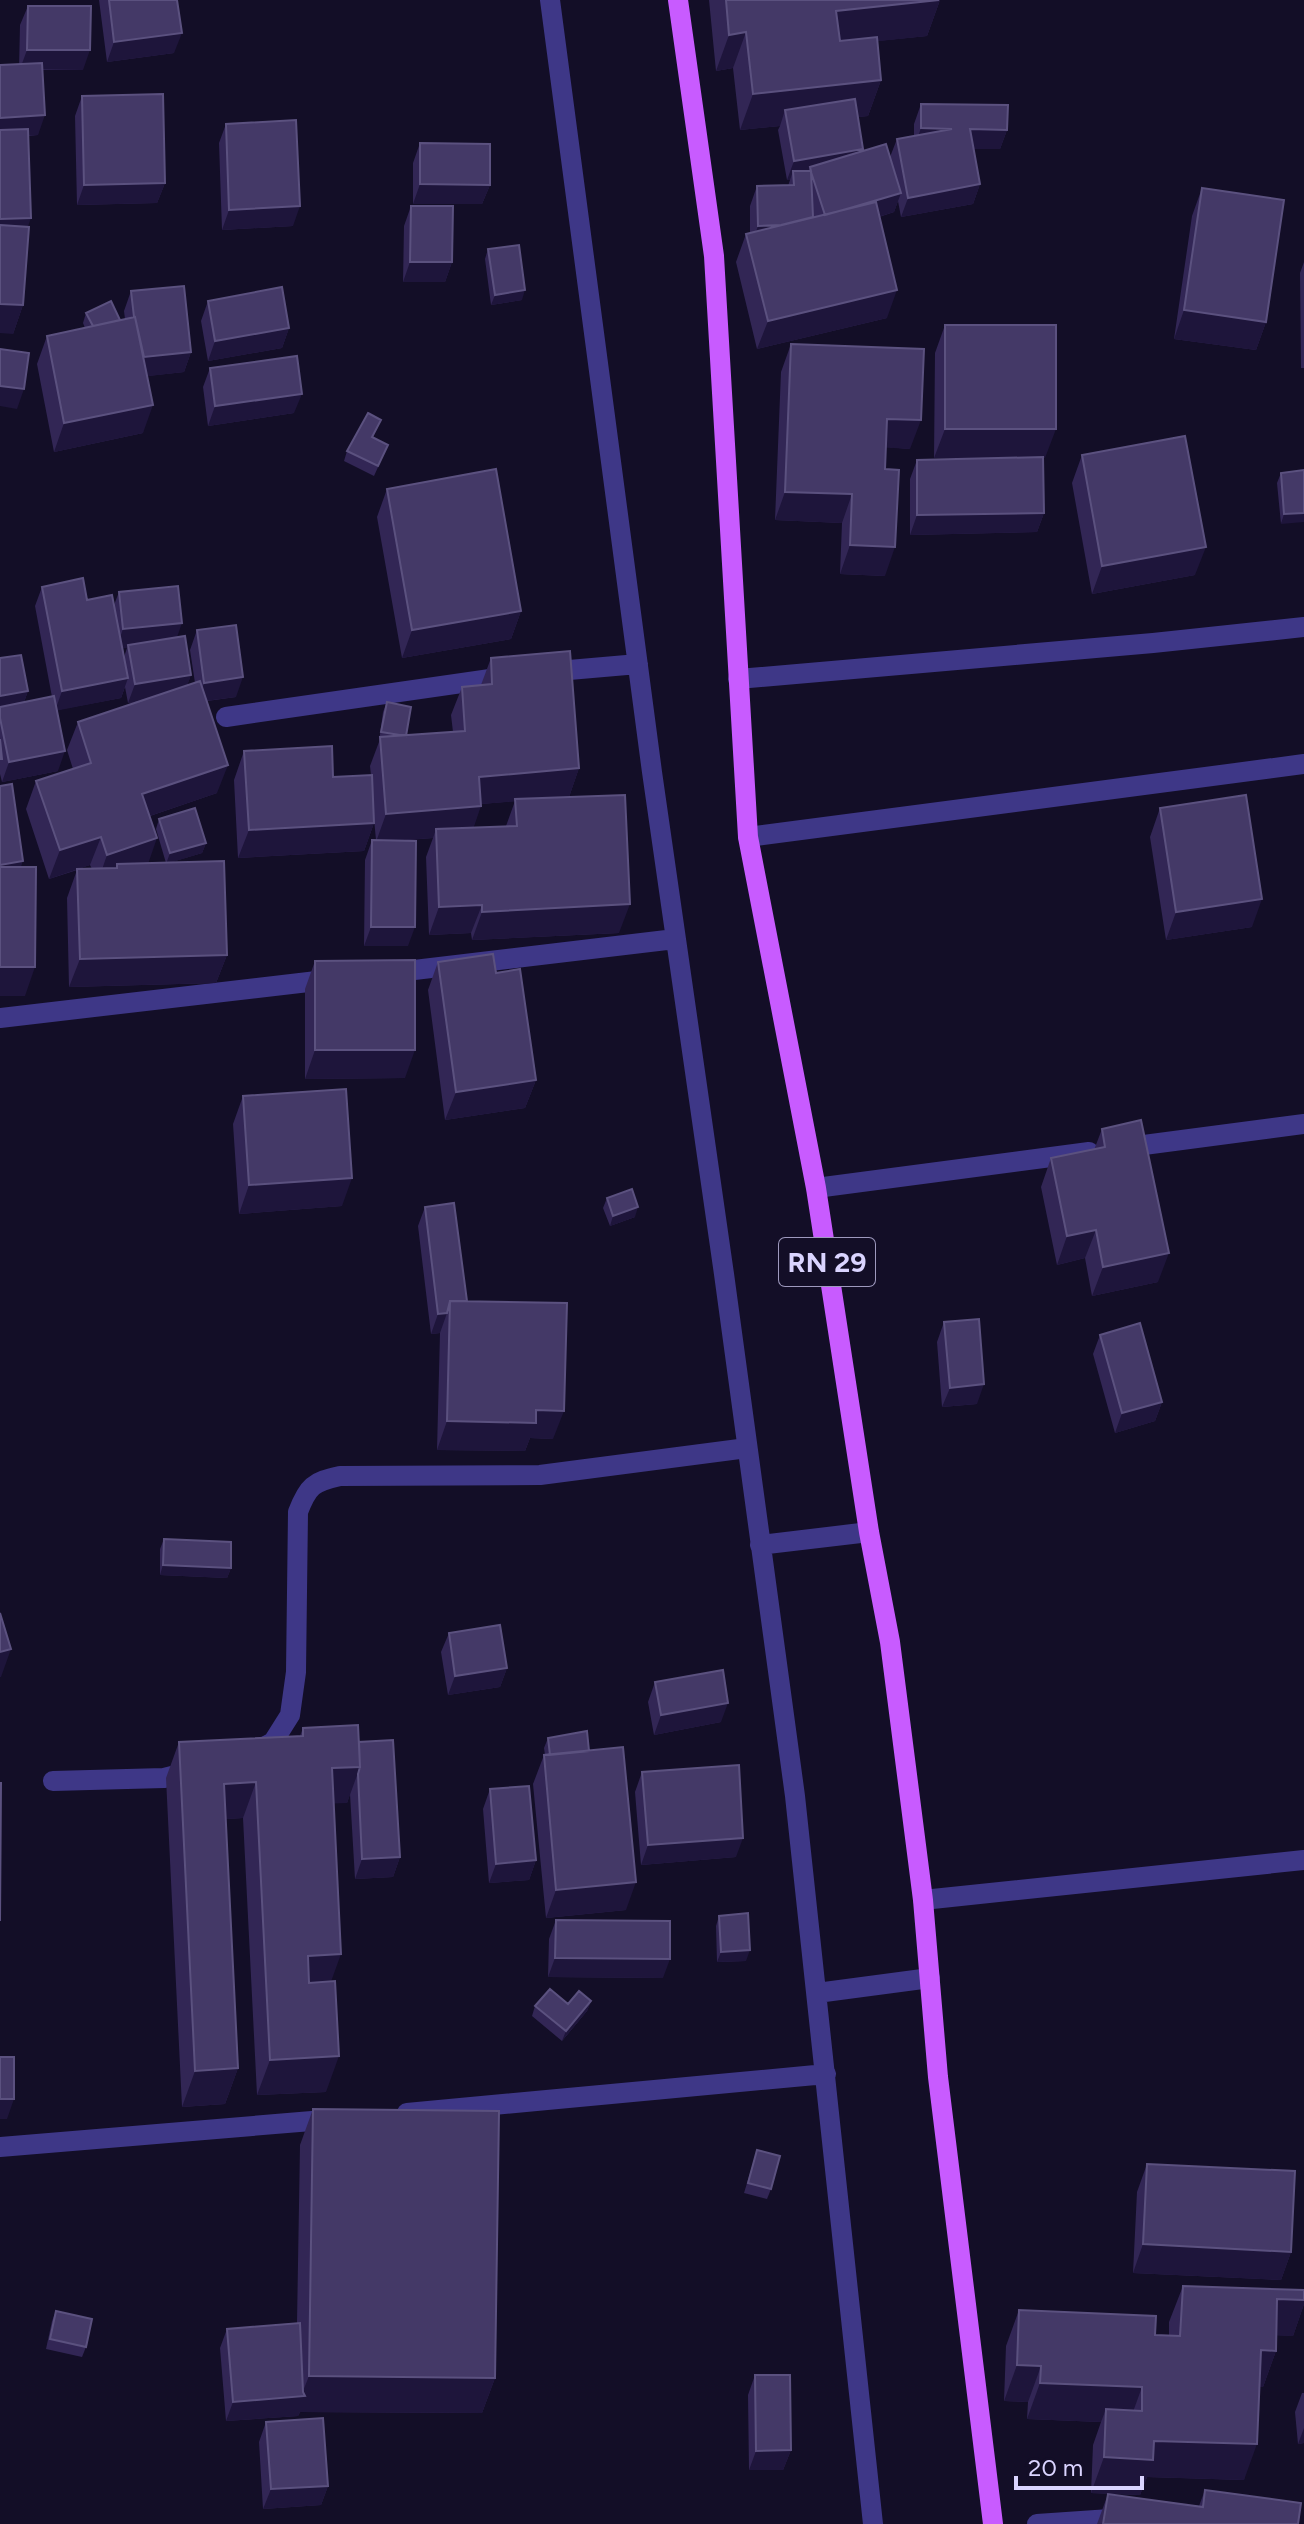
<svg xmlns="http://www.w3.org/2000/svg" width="1304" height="2524" viewBox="0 0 1304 2524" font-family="Figtree,sans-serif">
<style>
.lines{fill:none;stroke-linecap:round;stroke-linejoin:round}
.lane{stroke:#3e3787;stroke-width:20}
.street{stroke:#3e3787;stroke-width:20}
.primary{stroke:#c85bff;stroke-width:20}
.wall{fill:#322655;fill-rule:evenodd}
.shaded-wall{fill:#1e153b}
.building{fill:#443967;stroke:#5b517f;stroke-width:2}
.labels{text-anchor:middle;stroke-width:6;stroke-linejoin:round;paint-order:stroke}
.shield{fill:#130e27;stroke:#9e99be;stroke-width:2}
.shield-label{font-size:28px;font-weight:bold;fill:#dad4ff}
</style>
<rect width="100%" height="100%" fill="#130e27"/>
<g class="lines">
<path class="lane" d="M738,679L1153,643L1304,627
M748,837L1304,764"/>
<path class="street" d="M550,0L652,772L724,1274L795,1796L873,2524
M546,672L638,664
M226,717L511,676
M389,973L675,939
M0,1018L334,979
M1121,1148L1304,1124
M816,1188L1089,1152
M760,1545L869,1532
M256,1751L273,1742L290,1715L296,1672L298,1512C308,1486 313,1482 340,1476L540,1475L747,1448
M53,1781L164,1778L192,1771
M923,1900L1304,1860
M817,1993L930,1978
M407,2113L826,2074
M0,2147L336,2119
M1037,2524L1125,2518"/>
<path class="primary" d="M678,0L714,256L748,837L816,1188L869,1532L890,1642L923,1900L938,2077L993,2524"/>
</g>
<path class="wall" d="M99,0H178L174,53L107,62Z
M709,0H940L927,36L877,41L881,80L868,116L858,117L863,151L890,157L897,139L914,136V124L921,104L1007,130L1000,149H974L980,184L973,204L901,217L898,201L894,212L879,217L887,318L757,349L736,262L746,234L750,233V206L757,186H788L790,180H787L778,130L780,126L740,130L733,68L716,71Z
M28,6L83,70H43L38,135L28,136V227L23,305L13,334L20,25Z
M82,96L165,183L157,203L77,205L75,116Z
M226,124L293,226L222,230L219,143Z
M420,143L490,185L482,204H413V163Z
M1202,188L1266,322L1256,350L1174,339L1192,216Z
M411,206L452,262L445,282H403L404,226Z
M488,249L522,300L491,305L485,259Z
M1304,262V368H1301L1300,273Z
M131,291L191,352L184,372L147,376L143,433L54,452L37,364L47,336L85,328L83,323L86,313L120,320L125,319L124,311Z
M208,301L289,328L282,348L208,361L201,321Z
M945,325L1045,458H1043L1044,513L1037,532L910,535V479L917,460L1018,458H934L935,353Z
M791,344L910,449L886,447L885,576L840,574L842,523L775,520L781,372Z
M210,368L294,413L208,426L203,387Z
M381,420L373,437L388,445L374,476L344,461L347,451Z
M1082,455L1195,575L1092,594L1072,483Z
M1304,470L1281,524L1277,483L1281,473Z
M387,489L521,611L511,639L402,658L377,517Z
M42,587L87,600L114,605L119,592L177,638L191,675L187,685L195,683L190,650L197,630L236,697L207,701L217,793L150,816L148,863H166L156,829L159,819L206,843L202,853L168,863L227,955L216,983L69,987L67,898L77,870L49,879L26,809L36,781L73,769L67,750L78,722L137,702L128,703L125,687L121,698L57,710L58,771L2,782L0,774V658L28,691L24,702L52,697L35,606ZM123,648H127L124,657ZM90,865L92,869H77Z
M491,658L579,768L569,797L619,933L472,940L471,933L429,935L426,857L433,838L395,841L408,946H364L365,860L372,840H376L373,808L374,823L364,851L238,858L234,780L244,751L333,777L371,775L370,766L379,742L383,712L387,702L406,735L453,732L451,715L462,687L481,685ZM515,801L506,826L473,828L481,804Z
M1160,808L1252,927L1166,940L1150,837Z
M315,961L405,1078L305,1079V989Z
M438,962L496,973L536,1080L525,1108L445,1120L428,990Z
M243,1096L342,1206L239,1214L233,1124Z
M1102,1129L1158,1282L1092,1296L1085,1258L1057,1265L1041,1187L1051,1158L1094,1150Z
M607,1198L635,1217L610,1226L603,1208Z
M425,1207L467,1301L553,1439L530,1438L525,1451L437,1450L440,1333L431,1334L418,1226Z
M944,1322L977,1404L942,1407L937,1342Z
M1100,1335L1162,1402L1155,1421L1115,1433L1093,1354Z
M164,1539L231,1568L227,1578L160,1575V1549Z
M449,1633L507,1668L500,1687L448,1695L441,1652Z
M655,1682L721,1722L654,1735L648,1702Z
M303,1728L359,1742L400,1857L393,1877L355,1879L350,1794L347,1803H334L331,1982L326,2092L257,2095L243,1818L226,1819L238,2068L225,2104L182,2107L166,1778L179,1742L300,1736Z
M548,1738L589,1751L626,1910L546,1918L533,1784L544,1755H545L544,1748Z
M642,1772L736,1857L641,1865L635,1792Z
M490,1789L536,1860L529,1880L489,1883L483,1809Z
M719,1916L746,1961L717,1962L716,1926Z
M556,1920L663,1978L548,1977L549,1939Z
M591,2001L587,2011L562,2041L532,2016L535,2006Z
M313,2109L495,2378L482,2413L300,2412L298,2416L226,2421L220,2348L227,2329L297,2323L300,2145Z
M757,2150L771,2189L767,2199L744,2193Z
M1147,2164L1291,2252L1281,2280L1133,2273L1137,2192Z
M1183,2286L1304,2290V2304L1293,2336L1276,2335V2351L1263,2387L1260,2386L1244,2480L1147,2477L1140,2495L1091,2493L1093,2445L1101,2422L1027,2419L1028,2402L1004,2401L1006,2346L1019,2310L1155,2335L1169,2336V2322Z
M56,2311L86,2347L82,2357L46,2349L52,2321Z
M755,2375L791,2450L783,2470H749L748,2395Z
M1302,2393H1304V2443L1298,2444L1295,2412Z
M266,2422L328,2486L321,2505L263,2509L259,2442Z
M1205,2490L1298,2524H1097L1108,2494L1199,2506Z"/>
<path class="shaded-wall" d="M940,0L927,36L823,47L836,11Z
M746,32L733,68L716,71L729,35Z
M182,33L174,53L107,62L114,42Z
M27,50H90L83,70L20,69Z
M881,80L868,116L788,125L785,110L780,126L740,130L753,94Z
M45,115L38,135L0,137V118Z
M921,128L952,129L914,148Z
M970,129L1007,130L1000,149H963Z
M863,149L856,169L811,171L810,167L806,177L793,171L790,180H787L794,161Z
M165,183L157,203L77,205L84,185Z
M420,184L490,185L482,204H413Z
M980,184L973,204L901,217L908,198Z
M901,193L894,212L818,236L825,216Z
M300,206L293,226L222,230L229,210Z
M31,218L21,246L0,247V219Z
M813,224L751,246L758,226Z
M410,262H452L445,282H403Z
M525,290L522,300L491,305L495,295Z
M897,290L887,318L757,349L768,321Z
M0,304L23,305L13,334L0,333Z
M1184,310L1266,322L1256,350L1174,339Z
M289,328L282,348L208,361L215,341Z
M191,352L184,372L132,378L139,358Z
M0,386L24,389L17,409L0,406Z
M302,394L294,413L208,426L215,406Z
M153,405L143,433L54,452L64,423Z
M887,419L921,420L910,449L877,447Z
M945,429H1056L1045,458H934Z
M785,492L852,494L842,523L775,520Z
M1044,513L1037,532L910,535L917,515Z
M1304,513V522L1281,524L1284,514Z
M850,545L895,547L885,576L840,574Z
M1206,547L1195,575L1092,594L1102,566Z
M521,611L511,639L402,658L412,630Z
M182,623L175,643L128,645L127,648L116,649L123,629Z
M191,675L184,694L128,703L135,684Z
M243,677L236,697L197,702L204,683Z
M128,678L121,698L55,711L62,691Z
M28,691L21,710L0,714V696Z
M65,751L58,771L2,782L9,762Z
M228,765L217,793L132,822L142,794Z
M579,768L569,797L469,805L479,777Z
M481,806L471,835L436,829L433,838L376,842L386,814Z
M374,823L364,851L238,858L249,830Z
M101,837L90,865L49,879L60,850Z
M157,838L147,867L117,868V864L112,879L97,884L107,855Z
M206,843L202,853L166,864L170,853Z
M23,861L16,881L0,883V865Z
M1262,899L1252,927L1166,940L1176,912Z
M630,904L619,933L472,940L482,912Z
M482,905L471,933L429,935L439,907Z
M371,927H415L408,946H364Z
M227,955L216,983L69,987L80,959Z
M0,967H35L25,996H0Z
M315,1050H415L405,1078L305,1079Z
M536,1080L525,1108L445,1120L456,1092Z
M352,1178L342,1206L239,1214L249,1185Z
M638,1207L635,1217L610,1226L613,1216Z
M1096,1230L1085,1258L1057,1265L1067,1236Z
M1169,1253L1158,1282L1092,1296L1103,1267Z
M447,1313L440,1333L431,1334L438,1314Z
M984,1384L977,1404L942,1407L950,1388Z
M1162,1402L1155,1421L1115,1433L1122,1413Z
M536,1410L564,1411L553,1439L530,1438L525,1451L437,1450L447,1421Z
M163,1565L231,1568L227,1578L160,1575Z
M11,1649L1,1677H0V1652Z
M507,1668L500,1687L448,1695L455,1676Z
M728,1703L721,1722L654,1735L661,1715Z
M360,1767L347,1803L319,1804L332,1768Z
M256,1782L243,1818L211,1820L224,1784Z
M743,1838L736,1857L641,1865L648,1845Z
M400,1857L393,1877L355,1879L362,1859Z
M536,1860L529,1880L489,1883L496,1864Z
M636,1882L626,1910L546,1918L556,1890Z
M750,1950L746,1961L717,1962L721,1952Z
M341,1954L328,1990L295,1992L308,1956Z
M555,1958L670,1959L663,1978L548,1977Z
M591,2001L587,2011L562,2041L566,2031Z
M339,2056L326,2092L257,2095L270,2060Z
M238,2068L225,2104L182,2107L195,2071Z
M0,2099H14L7,2119H0Z
M1143,2244L1291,2252L1281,2280L1133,2273Z
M1277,2299L1304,2300V2304L1293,2336L1264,2335Z
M1261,2350L1276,2351L1263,2387L1248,2386Z
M1017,2365L1041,2366L1028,2402L1004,2401Z
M309,2376L495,2378L482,2413L300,2412L298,2416L226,2421L233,2402L301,2396Z
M1040,2383L1142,2387L1129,2423L1106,2409L1101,2422L1027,2419Z
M1304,2428V2443L1298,2444Z
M1154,2441L1257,2444L1244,2480L1147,2477L1140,2495L1091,2493L1104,2457Z
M791,2450L783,2470H749L756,2451Z
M328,2486L321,2505L263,2509L271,2489Z"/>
<path class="building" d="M109,0H177L182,33L114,42Z
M726,0H939L836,11L840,41L877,37L881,80L753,94L746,32L729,35Z
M28,6H91L90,50H27Z
M42,63L45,115L0,118V65Z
M163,94L165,183L84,185L82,96Z
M855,99L863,149L794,161L785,110Z
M921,104L1008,105L1007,130L970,129L980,184L908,198L897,139L952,129L921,128Z
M296,120L300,206L229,210L226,124Z
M28,129L31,218L0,219V130Z
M420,143L490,144V185L420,184Z
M886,144L901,193L850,208L825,215L811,172L813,217L781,225L758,226L757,186L794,185L793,171H811L810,167Z
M1202,188L1284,200L1266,322L1184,310Z
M876,202L897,290L768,321L746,234Z
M411,206H453L452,262H410Z
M0,225L29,227L23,305L0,304Z
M519,245L525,290L495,295L488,249Z
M184,286L191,352L144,357L135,317H134L131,291Z
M282,287L289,328L215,341L208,301Z
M111,301L120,320L93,326L86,313Z
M135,317L153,405L64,423L47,336Z
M945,325H1056V429H945Z
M791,344L924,349L921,420L887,419L885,469L899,470L895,547L850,545L852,494L785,492Z
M0,349L29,353L24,389L0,386Z
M297,356L302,394L215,406L210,368Z
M368,413L381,420L372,437L388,445L378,466L347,451Z
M1185,436L1206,547L1102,566L1082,455Z
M1043,457L1044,513L917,515V460Z
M496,469L521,611L412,630L387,489Z
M1304,470V513L1284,514L1281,473Z
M83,578L87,600L112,595L128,678L62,691L42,587Z
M178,586L182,623L123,629L119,592Z
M236,625L243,677L204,683L197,630Z
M185,636L191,675L135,684L128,645Z
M570,651L579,768L479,777L481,806L386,814L380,737L465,731L462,687L492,684L491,658Z
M21,655L28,691L0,696V658Z
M200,681L228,765L142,794L157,838L107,855L101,837L60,850L36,781L91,763L78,722Z
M54,696L65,751L9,762L0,718V707Z
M387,702L411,707L406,736L381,732Z
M0,739L2,759H0Z
M332,746L333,777L372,775L374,823L249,830L244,751Z
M12,784L23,861L0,865V786Z
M625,795L630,904L482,912V905L439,907L436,829L517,826L515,799Z
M1246,795L1262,899L1176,912L1160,808Z
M195,808L206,843L170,853L159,819Z
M372,840L416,841L415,927H371Z
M224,861L227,955L80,959L77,869L117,868V864Z
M0,867H36L35,967H0Z
M493,954L496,973L520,969L536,1080L456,1092L438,962Z
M415,960V1050H315V961Z
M346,1089L352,1178L249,1185L243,1096Z
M1141,1120L1169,1253L1103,1267L1096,1230L1067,1236L1051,1158L1105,1147L1102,1129Z
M632,1189L638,1207L613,1216L607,1198Z
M454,1203L467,1301H450L447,1313L438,1314L425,1207Z
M450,1301L567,1303L564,1411L536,1410V1423L447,1421Z
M979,1319L984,1384L950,1388L944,1322Z
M1140,1323L1162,1402L1122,1413L1100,1335Z
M164,1539L231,1542V1568L163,1565Z
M0,1613L11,1649L0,1652Z
M500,1625L507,1668L455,1676L449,1633Z
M723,1670L728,1703L661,1715L655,1682Z
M358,1725L360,1767L332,1768L341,1954L308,1956L309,1983L335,1981L339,2056L270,2060L256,1782L224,1784L238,2068L195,2071L179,1742L303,1736V1728Z
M587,1731L589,1751L550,1755L548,1738Z
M393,1740L400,1857L362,1859L358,1774L360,1767L359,1742Z
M623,1747L636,1882L556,1890L544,1755Z
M739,1765L743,1838L648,1845L642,1772Z
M0,1783H1L0,1921Z
M529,1786L536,1860L496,1864L490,1789Z
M748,1913L750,1950L721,1952L719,1916Z
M556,1920L670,1921V1959L555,1958Z
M550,1989L568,2004L579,1991L591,2001L566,2031L535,2006Z
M0,2057H14V2099H0Z
M313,2109L499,2111L495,2378L309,2376Z
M757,2150L780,2156L771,2189L748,2183Z
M1147,2164L1295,2171L1291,2252L1143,2244Z
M1183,2286L1304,2290V2300L1277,2299L1276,2351L1261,2350L1257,2444L1154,2441L1153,2460L1104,2457L1106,2409L1142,2411V2387L1040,2383L1041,2366L1017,2365L1019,2310L1156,2316L1155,2335L1180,2336Z
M56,2311L92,2319L86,2347L50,2339Z
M300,2323L303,2392L305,2396L233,2402L227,2329Z
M755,2375H790L791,2450L756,2451Z
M323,2418L328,2486L271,2489L266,2422Z
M1205,2490L1301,2503L1298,2524H1103L1108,2494L1203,2507Z"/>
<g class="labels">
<rect class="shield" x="779" y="1238" width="96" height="48" rx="6"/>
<g class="shield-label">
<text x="827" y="1272">RN 29</text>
</g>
</g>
<path d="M1016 2476v12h126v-12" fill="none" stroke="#dad4ff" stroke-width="4"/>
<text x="1028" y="2476" font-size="24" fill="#dad4ff" stroke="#130e27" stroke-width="6" paint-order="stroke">20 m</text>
</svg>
